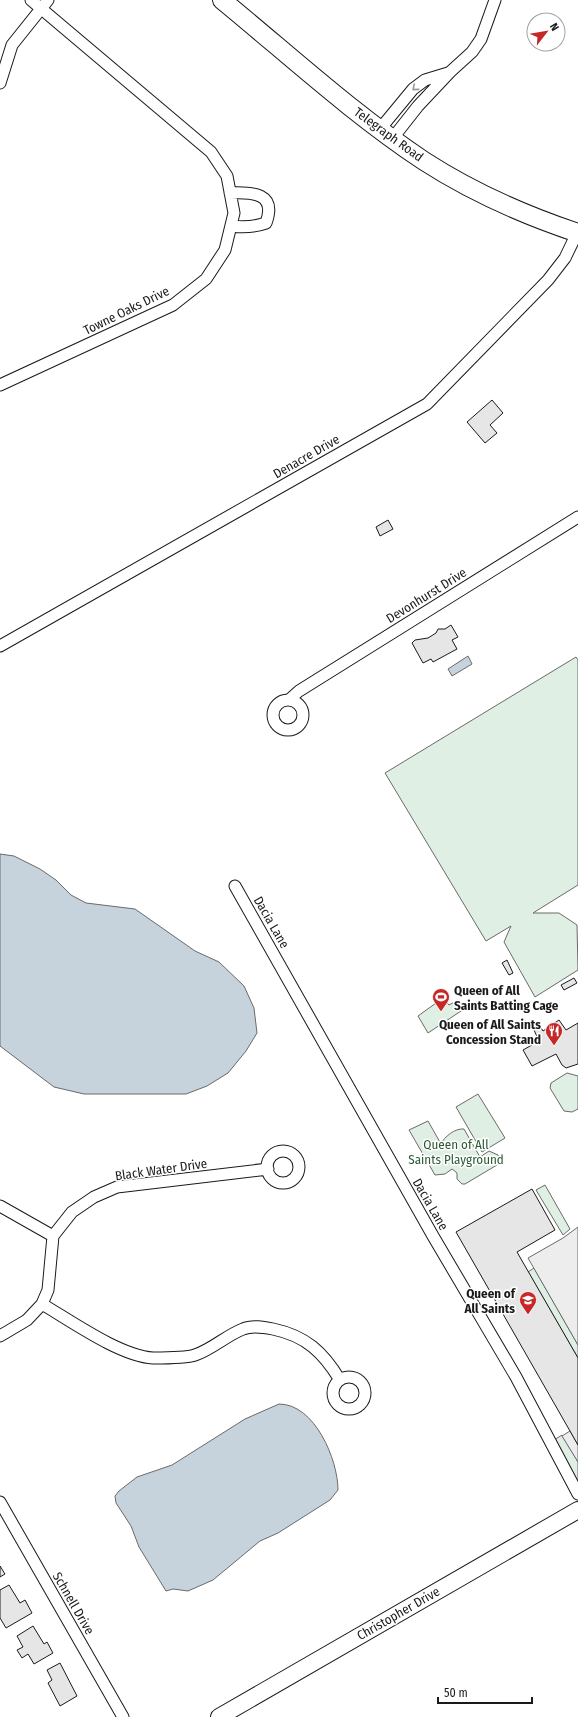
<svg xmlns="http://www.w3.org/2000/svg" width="578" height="1717" viewBox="0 0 578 1717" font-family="'Fira Sans Condensed',sans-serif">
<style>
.green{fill:#e0efe3;stroke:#6a6a6a}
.parking{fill:#ededed;stroke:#6a6a6a}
.water{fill:#c6d2dc;stroke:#6a6a6a}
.building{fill:#e6e6e6;stroke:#1a1a1a}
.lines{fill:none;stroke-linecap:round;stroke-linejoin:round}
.street-casing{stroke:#1a1a1a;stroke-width:13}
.secondary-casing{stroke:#1a1a1a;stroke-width:18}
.primary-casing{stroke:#1a1a1a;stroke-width:20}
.street{stroke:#fff;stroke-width:11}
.secondary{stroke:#fff;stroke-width:16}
.primary{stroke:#fff;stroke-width:18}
.oneway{stroke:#989898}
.labels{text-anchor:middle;stroke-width:3;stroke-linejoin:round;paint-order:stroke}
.street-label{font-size:13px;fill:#1a1a1a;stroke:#fff}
.poi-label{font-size:13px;font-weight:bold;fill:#1a1a1a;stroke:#fff;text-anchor:end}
.park-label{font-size:13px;fill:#2b5a34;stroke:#fff}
</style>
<rect width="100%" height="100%" fill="#fff"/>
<path class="green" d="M576,657L578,660V885L533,913H559L577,925L578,970L535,997L504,942L511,926L486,941L385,773Z
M443,998L449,1005L458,1000L464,1009L428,1033L418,1016Z
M567,1073L578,1076V1109L572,1112L564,1111L550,1088L551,1083Z
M478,1094L505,1138L482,1152L456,1107Z
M428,1121L441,1144C444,1137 455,1128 464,1129L480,1157L489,1151L498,1155L499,1161L497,1165L465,1184H462L457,1179V1173L452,1169L445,1174L435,1175L409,1130Z
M545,1185L570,1229L563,1235L536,1190Z
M534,1268L578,1345V1358L528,1272Z
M562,1435L578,1462V1485L554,1440Z"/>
<path class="parking" d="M578,1227V1345L528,1258L563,1238Z
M570,1431L578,1445V1462L562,1436Z"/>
<path class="water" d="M468,656L472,664L452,676L448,669Z
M0,854L14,856L40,869L56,880L71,895L86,903L135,909L195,951L219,962L244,986L254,1008L257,1033L246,1051L228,1073L207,1086L186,1094H84L54,1087L0,1046Z
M279,1404C315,1404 338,1460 338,1490L330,1500L278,1533L260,1541L213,1580L188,1591L173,1589L166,1591L139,1547L131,1526L116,1503L115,1496L119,1491L137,1477L172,1465L245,1419Z"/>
<path class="building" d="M492,400L503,413L490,425L497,433L485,443L467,422Z
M388,520L393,529L380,536L376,527Z
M451,625L458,637L452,640L457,649L433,662L431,659L423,663L412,643L415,640L428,638L436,633L438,629H445Z
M507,960L513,973L509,975L502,963Z
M574,978L577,983L564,990L561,985Z
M559,1020L566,1030L578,1023V1064L566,1068L562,1065L556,1054L532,1066L523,1050L539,1041L534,1030L540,1026L543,1031Z
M532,1189L555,1230L517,1252L578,1358V1445L456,1232Z
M0,1566L5,1574L0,1577Z
M9,1585L20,1603L25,1600L32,1613L6,1628L0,1618V1590Z
M33,1626L44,1644L47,1642L53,1653L34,1664L28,1654L22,1658L17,1650L23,1647L17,1636Z
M60,1663L77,1696L60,1706L48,1683L52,1680L47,1670Z"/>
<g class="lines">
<defs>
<path id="street" d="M0,83L12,45L48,0
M380,129L413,89L425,80L448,73
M392,139L418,106L450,72L472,52L481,39L495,0
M230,193C253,192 277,193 266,223C254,227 245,228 232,226
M0,385L173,305L206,279L225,250L234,213L227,176L211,152L31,0
M0,646L427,404L548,280L565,258L577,233
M290,699L299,691L578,517
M273 715a15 15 0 1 1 30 0a15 15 0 1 1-30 0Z
M235,886L433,1236L516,1377L578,1494
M267 1167a16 16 0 1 1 32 0a16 16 0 1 1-32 0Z
M0,1206L53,1236
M42,1304C71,1321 120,1356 153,1358C163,1358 186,1358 195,1355C211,1350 227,1335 243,1329C252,1325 263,1327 273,1329C306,1336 323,1352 340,1380
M0,1336L27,1320L42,1304L48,1290L53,1236L72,1212L94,1197L117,1187L268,1169
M333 1393a16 16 0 1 1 32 0a16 16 0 1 1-32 0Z
M0,1502L123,1717"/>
<path id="secondary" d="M219,1717L578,1510"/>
<path id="primary" d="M222,0C288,54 353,114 424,161C472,192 524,215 578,233"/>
</defs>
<use href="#street" class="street-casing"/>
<use href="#secondary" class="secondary-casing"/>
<use href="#primary" class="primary-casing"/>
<use href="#street" class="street"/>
<use href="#secondary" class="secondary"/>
<use href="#primary" class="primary"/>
</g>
<defs><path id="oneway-chevron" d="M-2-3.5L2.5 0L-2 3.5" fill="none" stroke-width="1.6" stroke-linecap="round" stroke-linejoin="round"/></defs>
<use class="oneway" href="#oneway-chevron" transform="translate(415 88) rotate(139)"/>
<defs>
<symbol id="stadium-pin" viewBox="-11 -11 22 30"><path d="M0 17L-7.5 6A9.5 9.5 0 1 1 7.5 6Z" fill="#c62828" stroke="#fff"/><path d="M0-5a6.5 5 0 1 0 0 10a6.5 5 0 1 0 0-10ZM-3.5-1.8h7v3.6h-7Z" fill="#fff"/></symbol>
<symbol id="restaurant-pin" viewBox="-11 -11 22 30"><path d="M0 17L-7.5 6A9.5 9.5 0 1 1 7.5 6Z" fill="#c62828" stroke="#fff"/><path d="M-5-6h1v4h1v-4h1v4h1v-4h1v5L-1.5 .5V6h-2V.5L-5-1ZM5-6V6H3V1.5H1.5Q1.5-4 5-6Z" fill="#fff"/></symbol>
<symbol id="school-pin" viewBox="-11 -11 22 30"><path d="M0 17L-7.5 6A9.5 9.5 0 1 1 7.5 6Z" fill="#c62828" stroke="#fff"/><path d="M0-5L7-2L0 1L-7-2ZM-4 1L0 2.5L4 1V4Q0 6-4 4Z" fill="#fff"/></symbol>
</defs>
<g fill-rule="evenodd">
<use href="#stadium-pin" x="431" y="987" width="20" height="27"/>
<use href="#restaurant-pin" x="544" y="1021" width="20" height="27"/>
<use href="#school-pin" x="518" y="1290" width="20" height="27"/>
</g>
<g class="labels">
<g class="street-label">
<text transform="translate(389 134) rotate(36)" y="5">Telegraph Road</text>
<text transform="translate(126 310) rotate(-26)" y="5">Towne Oaks Drive</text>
<text transform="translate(306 456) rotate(-30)" y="5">Denacre Drive</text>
<text transform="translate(426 595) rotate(-32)" y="5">Devonhurst Drive</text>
<text transform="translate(272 922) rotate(60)" y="5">Dacia Lane</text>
<text transform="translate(161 1169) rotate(-8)" y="5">Black Water Drive</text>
<text transform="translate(431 1204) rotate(60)" y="5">Dacia Lane</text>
<text transform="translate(74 1603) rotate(60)" y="5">Schnell Drive</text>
<text transform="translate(398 1613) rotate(-30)" y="5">Christopher Drive</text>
</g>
<g class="poi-label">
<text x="454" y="995" text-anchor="start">Queen of All<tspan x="454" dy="15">Saints Batting Cage</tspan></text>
<text x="541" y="1029">Queen of All Saints<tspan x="541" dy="15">Concession Stand</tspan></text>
<text x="515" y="1298">Queen of<tspan x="515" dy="15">All Saints</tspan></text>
</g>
<g class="park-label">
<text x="456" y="1149">Queen of All<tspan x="456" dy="15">Saints Playground</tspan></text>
</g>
</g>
<g transform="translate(546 32) rotate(59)"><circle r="19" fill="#ffffff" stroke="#a3a3a3"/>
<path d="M0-3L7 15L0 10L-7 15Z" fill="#c62828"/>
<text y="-6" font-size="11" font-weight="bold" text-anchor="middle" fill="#1a1a1a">N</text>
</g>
<path d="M438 1697v6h94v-6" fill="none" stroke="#1a1a1a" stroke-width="2"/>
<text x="444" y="1697" font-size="12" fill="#1a1a1a" stroke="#ffffff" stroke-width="3" paint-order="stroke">50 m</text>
</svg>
